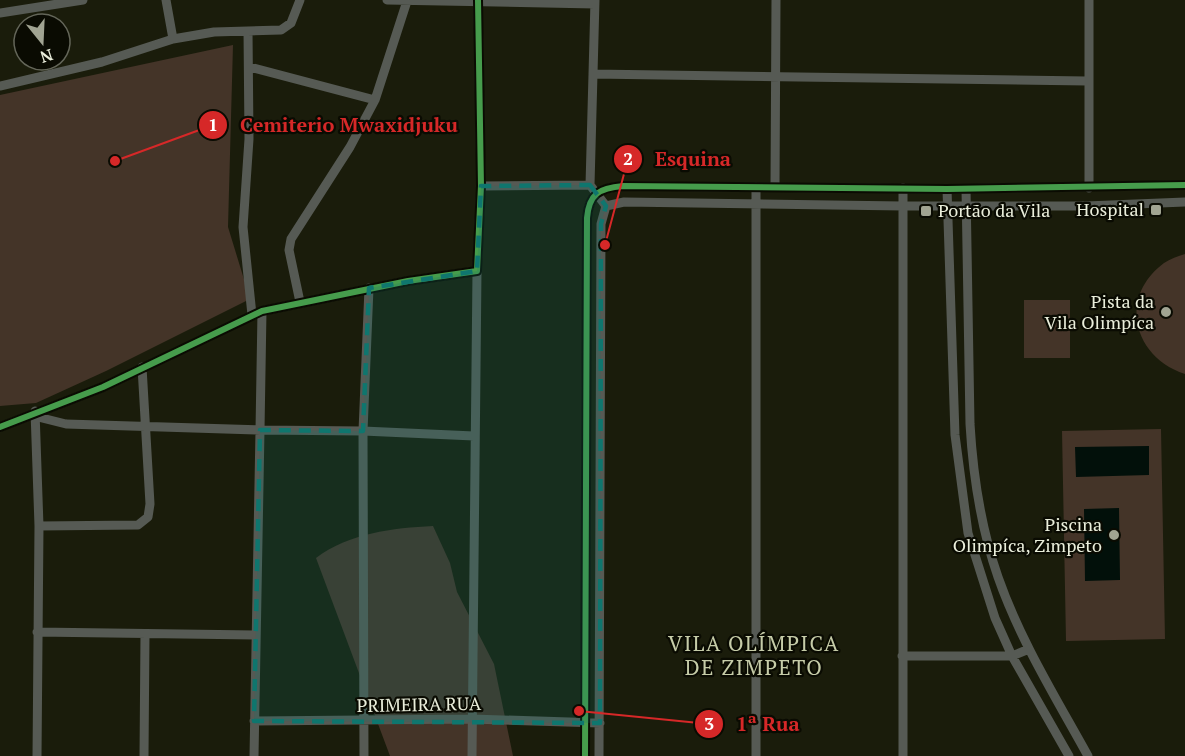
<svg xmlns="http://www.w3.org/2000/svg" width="1185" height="756" viewBox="0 0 1185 756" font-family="'PT Serif',serif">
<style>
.green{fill:#443428}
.water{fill:#02100a}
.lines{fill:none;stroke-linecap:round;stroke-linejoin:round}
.street{stroke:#565a54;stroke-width:9}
.cycleway-casing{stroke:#0a0b02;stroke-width:10}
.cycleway{stroke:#469c4c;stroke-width:6}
.marked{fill:#0f766e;fill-opacity:0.2;stroke:#0f766e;stroke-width:4.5;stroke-dasharray:12 8;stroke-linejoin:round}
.poi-dot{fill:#a1a492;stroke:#0a0b02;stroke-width:2}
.labels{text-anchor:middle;stroke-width:4.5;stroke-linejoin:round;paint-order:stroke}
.poi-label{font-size:18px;fill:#eaeedb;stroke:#0a0b02;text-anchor:end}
.street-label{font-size:18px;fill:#eaeedb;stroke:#0a0b02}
.quarter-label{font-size:21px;letter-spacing:1.5px;fill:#c6cca8;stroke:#0a0b02}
.leader{fill:none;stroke:#d62828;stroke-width:2}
.callout-dot{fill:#d62828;stroke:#0a0b02;stroke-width:2}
.mark-label{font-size:18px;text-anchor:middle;font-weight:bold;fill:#fff}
.callout-label{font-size:20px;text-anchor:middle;font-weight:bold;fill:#d62828;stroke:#0a0b02;stroke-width:4.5;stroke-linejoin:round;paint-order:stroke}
</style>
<rect width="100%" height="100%" fill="#1a1c0b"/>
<path class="green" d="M233,45L228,227L250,299L106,371L36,403L0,406V95Z
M1185,254V374C1133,357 1118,297 1164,263C1170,259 1178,256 1185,254Z
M1024,300H1070V358H1024Z
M1161,429L1165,639L1066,641L1062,431Z
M433,526L450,563L457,592L494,664L513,756H390L316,558C349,533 393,528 433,526Z"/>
<path class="water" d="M1149,446V475L1076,477L1075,447Z
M1119,508L1120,580L1085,581L1084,509Z"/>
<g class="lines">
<path class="street" d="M166,0L173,39
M387,0L595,4
M595,0L590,185L606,206
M0,13L83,0
M248,31L249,139L243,227L252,315
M250,67L375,100
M593,74L1087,81
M0,86L102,62L173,39L214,32L281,30L291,23L300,0
M481,186L590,185
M756,187V756
M775,187L776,0
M1089,188V0
M947,189L955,435L968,533L995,618L1012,656L1069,756
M966,189L970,424C973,476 981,528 998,577C1020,640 1056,698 1088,756
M300,302L289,250L291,239L350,147L375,100L407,1
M35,411L39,526L37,756
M34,416L66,424L260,430L262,311
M0,427L103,387L262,311L408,281L477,271L481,186L478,0
M39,526L138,525L148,517L150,504L142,367
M37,632L255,635
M902,656H1012L1029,649
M254,721L472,719L600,723
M144,756L145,634
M254,756L260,430L363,431L474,436
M364,756L363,431L369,288
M472,756L477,271
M585,756L587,218C589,194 599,188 623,186L947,189L1185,185
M599,756L601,224L606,206L624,202L903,206H1086L1185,202
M903,756V188"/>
<defs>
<path id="cycleway" d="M0,427L103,387L262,311L408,281L477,271L481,186L478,0
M585,756L587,218C589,194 599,188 623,186L947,189L1185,185"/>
</defs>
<use href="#cycleway" class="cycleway-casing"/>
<use href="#cycleway" class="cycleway"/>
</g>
<path class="marked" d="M590,185L606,206L601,224L600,723L254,721L260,430L363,431L369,288L477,271L481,186Z"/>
<g class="poi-dot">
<rect x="1150" y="204" width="12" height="12" rx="3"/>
<rect x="920" y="205" width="12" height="12" rx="3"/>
<circle cx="1166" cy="312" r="6"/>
<circle cx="1114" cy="535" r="6"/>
</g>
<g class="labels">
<g class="poi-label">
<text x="1144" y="216">Hospital</text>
<text x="938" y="217" text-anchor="start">Portão da Vila</text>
<text x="1154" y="308">Pista da<tspan x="1154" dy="21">Vila Olimpíca</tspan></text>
<text x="1102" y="531">Piscina<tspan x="1102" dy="21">Olimpíca, Zimpeto</tspan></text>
</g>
<g class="street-label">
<text transform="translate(419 705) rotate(-1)" y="6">PRIMEIRA RUA</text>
</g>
<g class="quarter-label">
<text x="754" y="651">VILA OLÍMPICA<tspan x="754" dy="24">DE ZIMPETO</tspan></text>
</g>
</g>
<path class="leader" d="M115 161L213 125M605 245L628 159M579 711L709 724"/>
<g class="callout-dot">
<circle cx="115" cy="161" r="6"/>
<circle cx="605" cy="245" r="6"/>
<circle cx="579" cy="711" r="6"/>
<circle cx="213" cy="125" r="15"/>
<circle cx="628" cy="159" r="15"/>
<circle cx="709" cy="724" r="15"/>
</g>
<g class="mark-label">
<text x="213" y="131">1</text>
<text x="628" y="165">2</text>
<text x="709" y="730">3</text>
</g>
<g class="callout-label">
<text x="349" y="132">Cemiterio Mwaxidjuku</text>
<text x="693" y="166">Esquina</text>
<text x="768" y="731">1ª Rua</text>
</g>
<g transform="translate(42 42) rotate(162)"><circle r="28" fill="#0a0b02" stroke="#646659" stroke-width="1.5"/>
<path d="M0-4.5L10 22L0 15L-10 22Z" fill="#a1a492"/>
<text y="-9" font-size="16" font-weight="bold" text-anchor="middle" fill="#eaeedb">N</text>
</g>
</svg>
